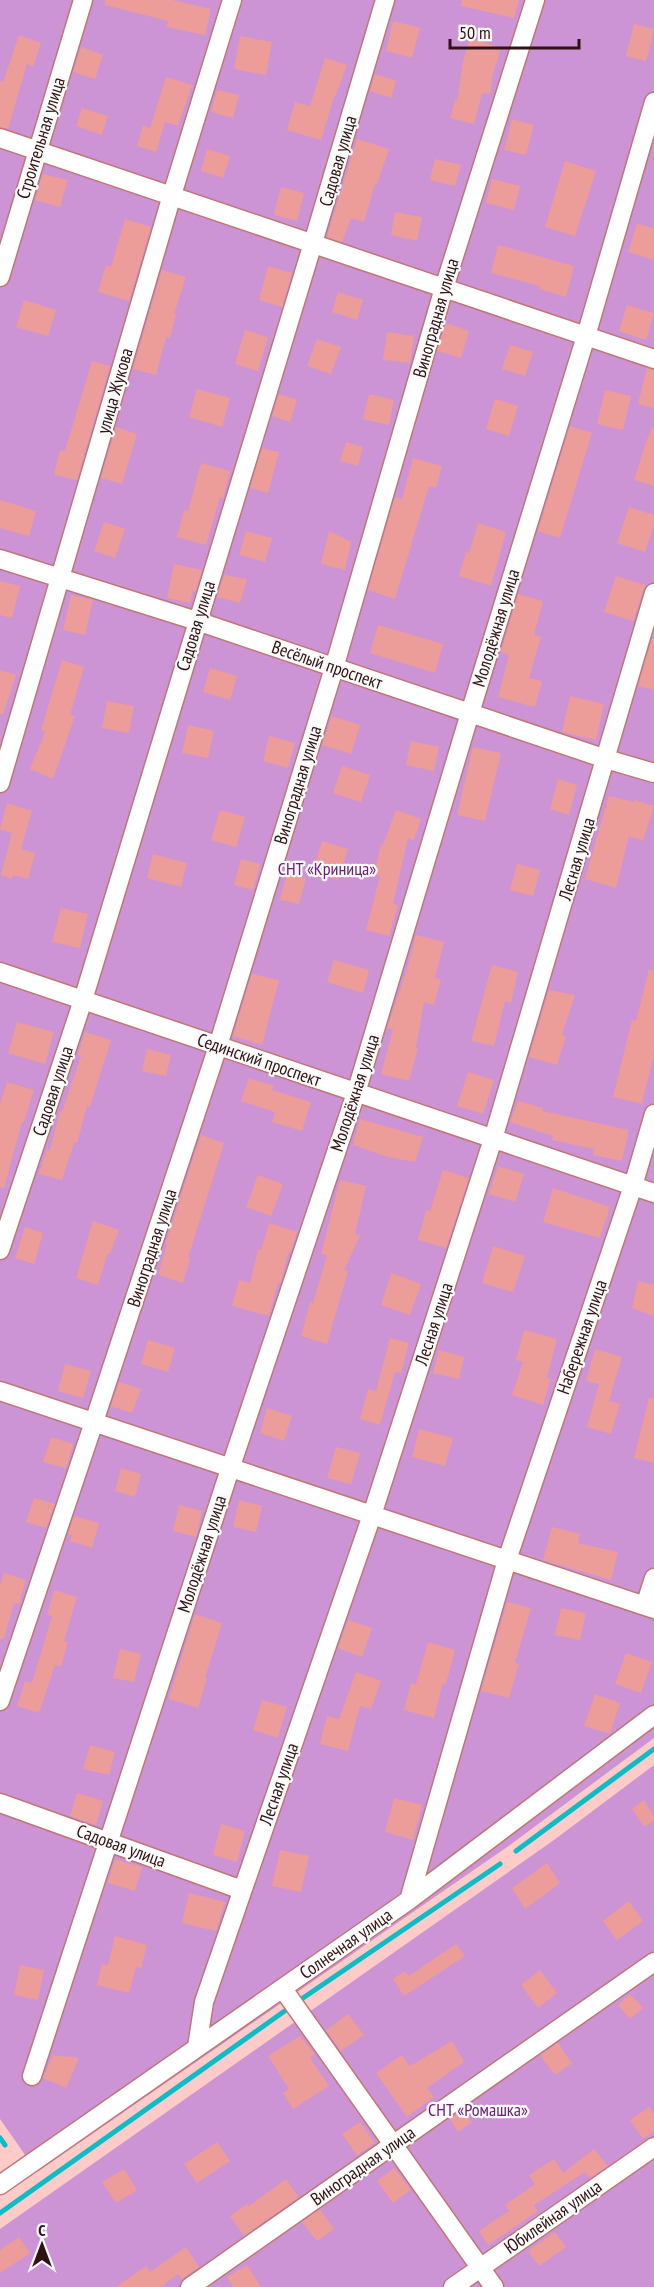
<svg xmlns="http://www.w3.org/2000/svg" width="654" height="2287" viewBox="0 0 654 2287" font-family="'PT Sans Narrow',sans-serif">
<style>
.green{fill:#cd94d5}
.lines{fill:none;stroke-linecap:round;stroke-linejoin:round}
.stream{stroke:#0dbcc7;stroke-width:5}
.building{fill:#ec9c99}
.minor-casing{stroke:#c27673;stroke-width:21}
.minor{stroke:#fff;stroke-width:18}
.labels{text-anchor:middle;stroke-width:4.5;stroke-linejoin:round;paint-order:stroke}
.street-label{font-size:18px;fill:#301212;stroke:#fafafa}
.park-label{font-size:18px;fill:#6b2076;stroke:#fafafa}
</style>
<rect width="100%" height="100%" fill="#fecbc8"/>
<path class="green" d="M0,0H654V1738L510,1845L37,2172L0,2119Z
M654,1765V2287H0V2229L554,1840Z"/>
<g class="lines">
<path class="stream" d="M516,1851L654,1749
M0,2138L5,2145
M0,2213L303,1998L500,1864"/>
</g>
<path class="building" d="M105,0H172L211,9L205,35L166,27L168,21L105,5Z
M462,0H519L514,18L461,6Z
M393,21L420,28L412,58L386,51Z
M634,24L654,29L646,61L626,56Z
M19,35L41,43L33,67L27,64L8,129L0,127V81L3,82Z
M240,36L272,42L266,75L234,69Z
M470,38L501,48L493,74L490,94L482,93L474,124L450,118L455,100L457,101L463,61Z
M81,47L103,55L95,79L73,72Z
M325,58L347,65L335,97H334L321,140L287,130L295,102L310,106Z
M375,74L396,81L391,98L370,91Z
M166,77L192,85L178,126L165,122L156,152L137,146L143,125L150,128Z
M217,90L239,95L233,118L211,112Z
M82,108L108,116L102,135L76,126Z
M512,119L534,125L526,155L504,150Z
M357,139L389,149L377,184H375L364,222L351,218L342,242L327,237Z
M207,149L230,156L223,178L201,171Z
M435,159L461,165L455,186L430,180Z
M565,161L596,171L575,236L545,227Z
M43,174L68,180L60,207L35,200Z
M492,179L520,186L514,210L486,203Z
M281,187L304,193L297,221L274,215Z
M395,212L422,217L417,241L391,235Z
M125,219L151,227L129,301L98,292L106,265L111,267Z
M637,223L654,229V260L628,252Z
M498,245L574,266L566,297L539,289L540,286L491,273Z
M268,266L292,273L282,307L259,300Z
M162,270L186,277L174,314H176L170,338L166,337L156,375L133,369Z
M338,292L363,300L357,320L332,312Z
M24,300L56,310L48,336L16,327Z
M627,305L654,313L646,340L619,331Z
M446,323L469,331L461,358L437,351Z
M245,330L268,337L258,371L235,364Z
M387,332L414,336L410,363L383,360Z
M317,339L341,347L331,374L307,366Z
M510,345L533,352L525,376L502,369Z
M92,361L110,366L77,480L54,475L60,450L65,451Z
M647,368L654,370V408L638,404Z
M197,389L230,398L222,427L189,417Z
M605,390L631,396L623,430L597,424Z
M279,394L297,400L290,422L272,416Z
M369,394L394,400L389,425L363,419Z
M495,399L518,406L509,436L486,429Z
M570,426L592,433L560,538L538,531Z
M116,427L137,434L122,484L101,478Z
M651,427L654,428V486L634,480Z
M346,442L363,447L358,466L340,461Z
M262,448L279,452L268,493L250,488Z
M413,458L442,466L436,488L429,486L395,599L368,590L395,497L402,499Z
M201,463L230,471L223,498L220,497L206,545L177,537L184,510L188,511Z
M0,500L36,511L29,536L0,528Z
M629,507L654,515V525L645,552L617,543Z
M104,522L125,529L115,558L94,551Z
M478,523L506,532L491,586L459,576L466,552L469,553Z
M246,531L272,538L265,562L239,555Z
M329,531L351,542L345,570L321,564Z
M174,564L202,570L196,591L193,590L190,603L167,598Z
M224,575L247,579L240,603L217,597Z
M616,576L645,585L633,621L604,612Z
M0,581L20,586L12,618L0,615Z
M518,594L543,601L534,635L541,637L529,678L542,681L535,707L498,697L509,655L501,652Z
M71,595L93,600L85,635L63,630Z
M378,625L443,644L435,673L370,653Z
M652,638H654V690L638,686Z
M62,660L84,667L70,715L75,716L53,779L30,769L45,732L41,730Z
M210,668L237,676L230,700L203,692Z
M0,670L16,675L3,715L0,714Z
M570,696L604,704L596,740L562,732Z
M107,701L134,706L129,733L102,728Z
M332,716L360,725L351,754L322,745Z
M188,725L214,731L208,758L182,753Z
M269,736L295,743L288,768L263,761Z
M411,741L439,747L434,771L406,765Z
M473,747L501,753L485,821L457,815Z
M342,766L370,775L361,802L333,793Z
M558,779L577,785L569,815L550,809Z
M609,796L634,802L635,800L654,806L643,841L629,836L616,888L585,879Z
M7,803L32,811L21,849L35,853L28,879L13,875L12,879L1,875L12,833L0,829Z
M220,810L245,817L236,847L211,840Z
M396,810L421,819L414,840L408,838L393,904L398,905L389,936L366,930L380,876L374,875L381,844L383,845Z
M322,841L348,849L338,880L312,872Z
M153,854L187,863L181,887L147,878Z
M241,859L260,864L253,890L234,885Z
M517,864L540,870L533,896L510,890Z
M287,873L306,878L299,904L280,900Z
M61,908L88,914L80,948L52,942Z
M416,935L444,942L435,978L441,980L434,1005L424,1002L416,1048L418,1049L409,1081L381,1074L393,1029L387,1028L407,970Z
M334,960L369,970L363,993L327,982Z
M492,965L518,972L511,1003L505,1001L494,1046L471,1041Z
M649,969L654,970V1054L642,1104L613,1097L632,1020L636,1021Z
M252,974L279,980L262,1045L233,1036Z
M549,990L575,995L562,1035L566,1036L557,1065L529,1057Z
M17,1022L54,1032L45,1064L8,1053Z
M85,1032L111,1040L90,1107L87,1106L77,1143H74L62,1180L39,1174L47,1149L50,1150L60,1111L62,1112L81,1056L78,1055Z
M147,1049L171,1055L166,1076L142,1071Z
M468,1072L494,1080L483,1114L457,1106Z
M249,1078L274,1086L272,1090L311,1102L302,1131L272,1122L275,1112L241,1101Z
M7,1082L34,1090L24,1122H22L4,1188L0,1187V1104Z
M518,1101L543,1108L542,1111L629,1130L622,1161L593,1155L594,1149L552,1140L553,1136L510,1122Z
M360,1119L423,1137L415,1162L388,1157L353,1145Z
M201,1135L224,1143L188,1258L190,1259L183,1283L158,1275L167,1245H165Z
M498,1166L524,1174L515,1202L489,1194Z
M443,1170L469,1178L446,1248L418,1240L426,1210L430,1211Z
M258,1175L283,1184L271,1216L246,1207Z
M340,1180L366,1186L355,1234L360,1236L344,1270L348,1271L327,1344L301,1336L310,1302L313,1303L327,1255L321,1254Z
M553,1188L610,1207L600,1238L543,1222Z
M93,1221L119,1230L110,1254L108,1253L98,1285L76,1278Z
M269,1223L297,1232L290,1253H288L281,1283L278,1282L269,1316L232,1306L239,1280L250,1283L258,1249L261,1250Z
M25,1227L43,1233L34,1264L15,1258Z
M493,1246L525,1256L513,1292L482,1283Z
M391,1273L421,1284L410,1315L381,1305Z
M638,1281L654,1285V1316L632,1308Z
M524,1330L557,1339L547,1378L551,1379L543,1405L512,1395L523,1362L516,1360Z
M390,1338L409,1343L401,1373L395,1372L380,1425L360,1419L368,1389L376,1391Z
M148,1340L175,1348L168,1372L141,1364Z
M595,1349L622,1357L609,1401L620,1404L611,1434L587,1427L599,1384L586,1381Z
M439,1350L464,1357L459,1379L433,1373Z
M65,1364L91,1371L83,1398L58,1391Z
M119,1382L141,1389L132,1413L111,1406Z
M649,1398H654V1463L634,1458Z
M267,1408L292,1416L284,1441L260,1433Z
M419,1429L453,1438L445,1466L412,1457Z
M51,1437L73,1444L66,1468L43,1462Z
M336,1447L360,1453L351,1484L327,1478Z
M121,1468L141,1474L135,1497L115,1491Z
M34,1498L55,1504L46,1528L26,1522Z
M239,1500L262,1506L256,1532L233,1527Z
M179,1505L202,1511L196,1537L173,1531Z
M74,1516L99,1523L92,1548L70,1541L72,1535L68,1534Z
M552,1527L580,1534L578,1543L618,1552L611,1580L543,1560Z
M4,1573L26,1580L19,1604L14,1603L4,1639H0V1586Z
M54,1590L77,1597L64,1641L68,1642L61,1667L55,1665L39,1713L17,1706L25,1681L32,1683L52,1616L47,1615Z
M507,1602L531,1608L515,1663L519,1664L509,1698L481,1691Z
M561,1608L586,1613L580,1640L555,1635Z
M195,1614L222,1623L205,1678L207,1679L198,1708L169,1699Z
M348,1620L372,1628L362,1657L338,1648Z
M428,1642L455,1650L446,1684L443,1683L434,1718L404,1710L411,1683L416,1684Z
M120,1649L141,1654L134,1682L113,1678Z
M626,1653L652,1662L641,1693L615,1684Z
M356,1672L381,1681L371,1709L360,1706L348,1751L320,1744L327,1716L339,1719Z
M595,1694L620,1703L610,1734L584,1726Z
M262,1700L287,1707L278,1738L253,1730Z
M90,1745L115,1752L109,1775L83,1769Z
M77,1793L103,1801L96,1825L70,1816Z
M394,1798L422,1805L413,1840L385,1832Z
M644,1800L654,1816V1820L644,1827L632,1809Z
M221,1824L245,1831L237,1862L213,1855Z
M280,1850L309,1856L301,1892L272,1886Z
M115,1859L142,1867L135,1891L108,1883Z
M547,1863L560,1883L525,1909L512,1888Z
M189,1893L225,1902L216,1931L182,1923Z
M629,1901L643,1921L617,1940L603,1921Z
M115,1936L147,1945L141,1968L136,1967L129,1993L97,1985L102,1964L108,1965Z
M456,1944L465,1956L404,1996L393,1979L405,1971L409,1976Z
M20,1965L44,1970L38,2000L14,1995Z
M540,1970L557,1993L538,2008L521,1985Z
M630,1994L643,2008L630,2019L618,2005Z
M348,2014L364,2035L341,2051L326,2030Z
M300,2036L315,2054L310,2058L329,2086L293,2109L283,2093L289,2089L268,2056Z
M452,2041L464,2062L427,2088L434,2097L407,2117L376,2073L402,2055L410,2066Z
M558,2043L572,2063L555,2075L540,2055Z
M53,2055L79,2058L66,2088L43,2078Z
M649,2107L654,2114V2131L643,2139L630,2120Z
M463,2109L472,2122L458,2132L450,2119Z
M360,2122L375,2143L357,2155L342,2134Z
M217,2142L230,2161L197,2183L184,2164Z
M594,2149L608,2166L590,2178L585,2172L534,2205L538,2211L488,2245L479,2231L509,2211L505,2205L535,2184L529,2175L554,2159L563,2173Z
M394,2168L411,2190L393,2203L377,2181Z
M124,2169L137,2190L116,2203L102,2182Z
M286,2179L299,2197L244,2236L230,2216L247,2204L249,2206Z
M320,2209L334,2229L317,2241L302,2222Z
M555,2232L566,2247L539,2266L528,2251Z
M19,2237L30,2253L0,2273V2250Z
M186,2247L199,2267L182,2279L178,2274L161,2287H116L146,2266L150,2272Z
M247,2265L261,2287H233L227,2277Z"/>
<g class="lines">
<defs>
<path id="minor" d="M0,138L654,359
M0,277L83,0
M0,559L197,621L606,759L654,773
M0,783L172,195L232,0
M0,972L654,1193
M0,1250L83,1000L313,243L385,0
M0,1391L654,1609
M645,1606L654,1578
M0,1701L94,1422L218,1046L334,668L444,288L535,0
M0,1803L242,1890
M409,1900L507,1560L633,1186L654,1114
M283,1989L494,2287
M197,2047L204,2002L372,1515L493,1139L654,593
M32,2076L230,1469L356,1093L470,713L586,336L654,102
M0,2185L409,1900L654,1715
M190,2287L654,1962
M453,2287L654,2147"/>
</defs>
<use href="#minor" class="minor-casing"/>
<use href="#minor" class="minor"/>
</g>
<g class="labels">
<g class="street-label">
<text transform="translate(41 138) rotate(-73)" y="6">Строительная улица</text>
<text transform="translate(338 161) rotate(-74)" y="6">Садовая улица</text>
<text transform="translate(436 318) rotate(-74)" y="6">Виноградная улица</text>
<text transform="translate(115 391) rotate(-74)" y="6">улица Жукова</text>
<text transform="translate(196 626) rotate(-73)" y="6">Садовая улица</text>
<text transform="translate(496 628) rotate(-73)" y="6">Молодёжная улица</text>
<text transform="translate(327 665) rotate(19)" y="6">Весёлый проспект</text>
<text transform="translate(298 785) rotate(-73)" y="6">Виноградная улица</text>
<text transform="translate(577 859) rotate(-73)" y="6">Лесная улица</text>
<text transform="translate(259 1060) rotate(19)" y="6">Сединский проспект</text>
<text transform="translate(53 1091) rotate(-72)" y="6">Садовая улица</text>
<text transform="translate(355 1093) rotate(-72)" y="6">Молодёжная улица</text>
<text transform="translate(152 1248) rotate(-72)" y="6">Виноградная улица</text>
<text transform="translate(434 1324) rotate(-72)" y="6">Лесная улица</text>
<text transform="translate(582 1337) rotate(-71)" y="6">Набережная улица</text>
<text transform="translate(202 1554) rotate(-72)" y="6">Молодёжная улица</text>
<text transform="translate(279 1784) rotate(-71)" y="6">Лесная улица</text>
<text transform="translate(121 1846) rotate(20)" y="6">Садовая улица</text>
<text transform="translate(346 1944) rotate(-35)" y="6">Солнечная улица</text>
<text transform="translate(363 2166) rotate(-35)" y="6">Виноградная улица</text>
<text transform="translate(553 2217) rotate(-35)" y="6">Юбилейная улица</text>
</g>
<g class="park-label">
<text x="327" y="875">СНТ «Криница»</text>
<text x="478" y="2116">СНТ «Ромашка»</text>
</g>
</g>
<g transform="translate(42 2245)" stroke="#fafafa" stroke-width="4.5" paint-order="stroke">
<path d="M0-4.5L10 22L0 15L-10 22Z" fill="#301212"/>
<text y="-9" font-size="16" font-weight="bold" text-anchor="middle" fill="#301212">С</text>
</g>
<path d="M450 39v9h129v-9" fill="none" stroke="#301212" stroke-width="3"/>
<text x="459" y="39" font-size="18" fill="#301212" stroke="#fafafa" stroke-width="4.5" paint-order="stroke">50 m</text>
</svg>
